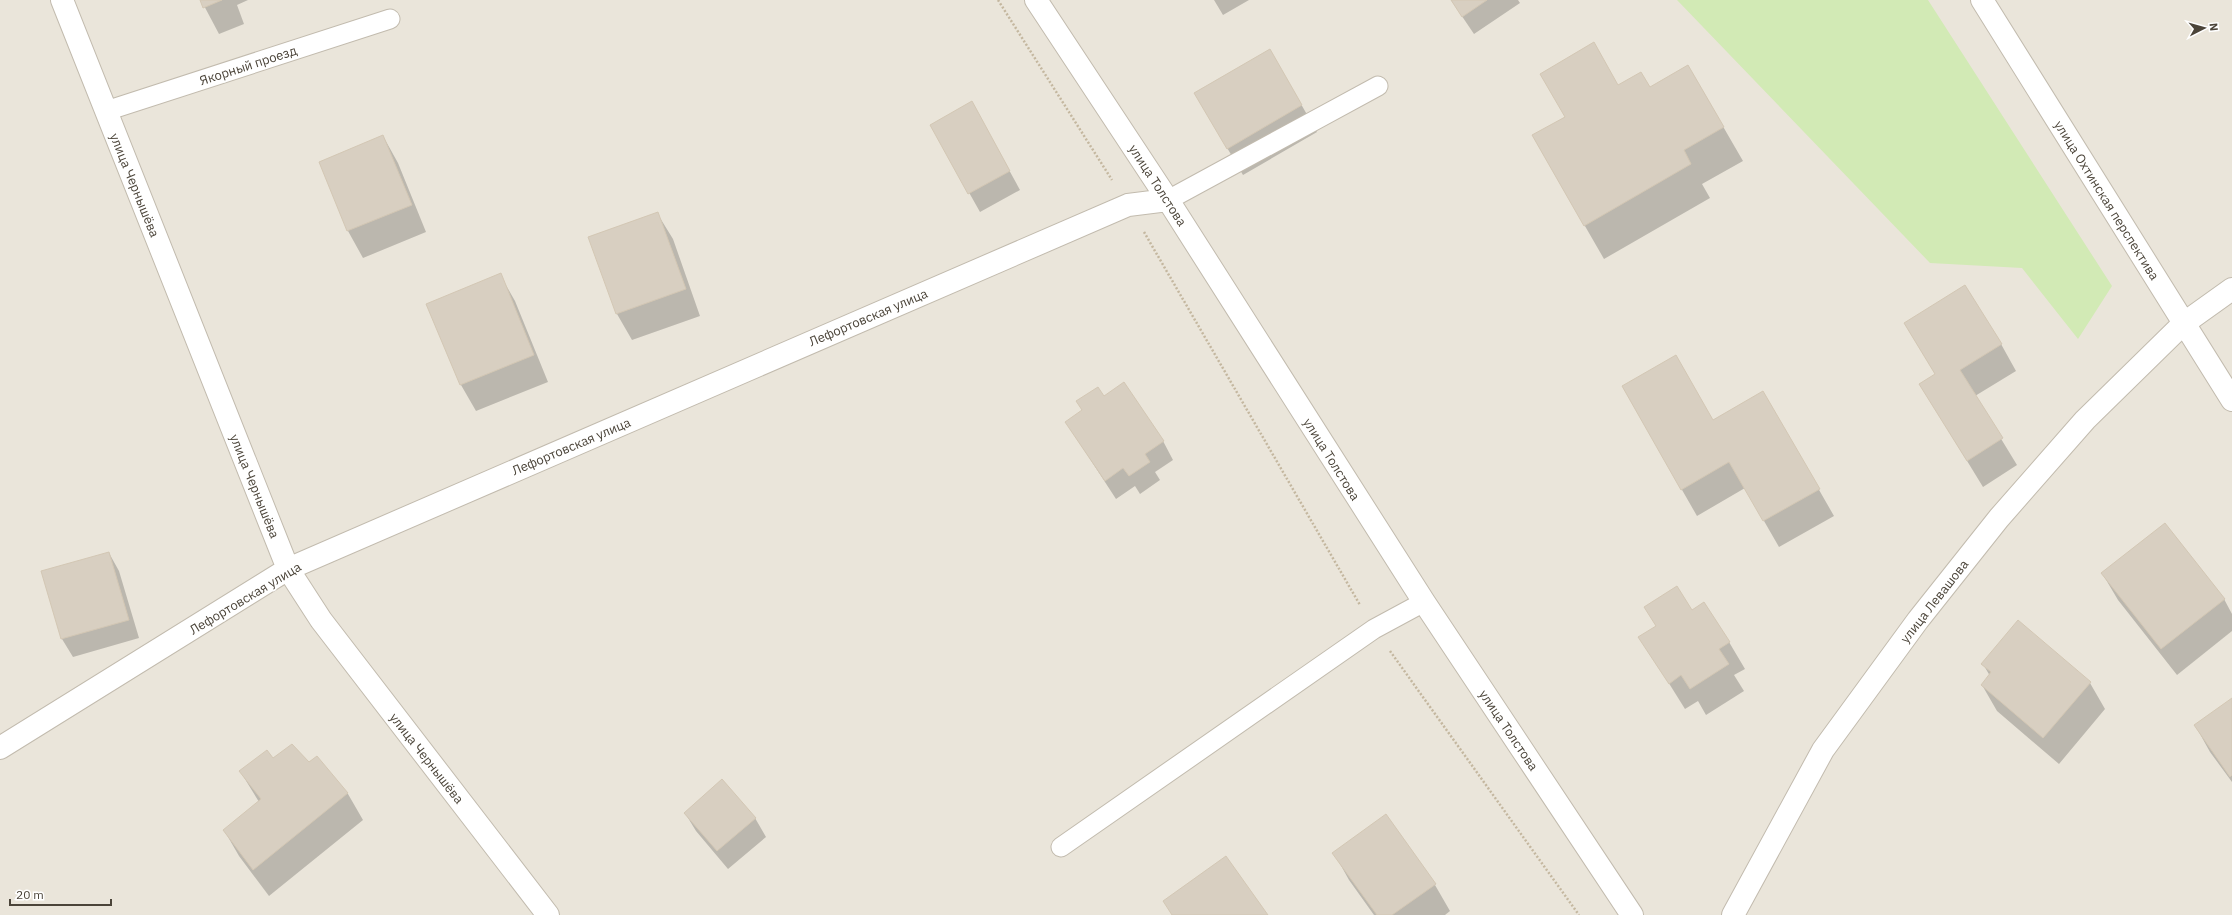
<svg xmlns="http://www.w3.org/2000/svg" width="2232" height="915" viewBox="0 0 2232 915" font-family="'IBM Plex Sans',sans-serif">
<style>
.residential{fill:#eae5da}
.green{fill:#d2eab5}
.shadow{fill:#0003}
.building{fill:#d8cfc1;stroke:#d3c7b4}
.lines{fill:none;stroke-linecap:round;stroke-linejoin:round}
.lane-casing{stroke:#c2bbae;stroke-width:21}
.street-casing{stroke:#c2bbae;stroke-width:24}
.path{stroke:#c4b79f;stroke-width:2.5;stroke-dasharray:2 2;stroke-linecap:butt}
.lane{stroke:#fff;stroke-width:19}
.street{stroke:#fff;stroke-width:22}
.labels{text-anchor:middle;stroke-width:3.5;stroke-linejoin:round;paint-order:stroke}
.street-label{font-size:13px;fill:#4b4439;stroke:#fff}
</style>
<rect width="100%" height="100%" fill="#f6f3ec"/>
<path class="residential" d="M0,0H2232V915H0Z"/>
<path class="green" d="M1677,0H1928L2112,286L2078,339L2022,268L1930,263Z"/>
<path class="shadow" d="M201,0H248L237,5L244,24L219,34Z
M1214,0H1249L1223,15Z
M1451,0H1518L1520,3L1474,34Z
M1270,50L1317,132L1243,175L1195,93Z
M1688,66L1743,161L1702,184L1710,198L1604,259L1533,136L1618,86L1650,88Z
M982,121L1020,190L980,212L931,125Z
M383,136L398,163L426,232L363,258L348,231L320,162Z
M657,213L673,239L700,316L632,340L617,314L589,237Z
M500,275L515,301L548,382L476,411L461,385L428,304Z
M1905,324L2001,344L2016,371L1975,396L2017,465L1983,487L1920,384L1936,375Z
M1623,387L1712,421L1763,392L1834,516L1779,547L1745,488L1697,516Z
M1104,397L1163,441L1173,460L1155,472L1160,480L1140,494L1135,486L1116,499L1066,422Z
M109,553L119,571L139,638L73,657L62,639Z
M2102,573L2224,599L2232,614V631L2177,675L2118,600Z
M1692,611L1729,642L1745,669L1734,675L1744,691L1706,715L1698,701L1685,709L1640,637Z
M1983,664L2090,683L2105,709L2059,764L1997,711L1982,685L1990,676Z
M2232,699V782L2210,752L2195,725Z
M316,758L348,794L363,820L269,896L239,856L224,830L259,802L240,771L273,760L309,763Z
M685,813L755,818L766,837L728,869L696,831Z
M1334,853L1435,885L1450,911L1445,915H1374L1349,880Z"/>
<path class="building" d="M200,0H222L203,8Z
M1451,0H1487L1462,17Z
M1594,42L1618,85L1641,72L1650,87L1688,65L1724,127L1684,150L1691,164L1584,226L1532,135L1565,117L1540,74Z
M1270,49L1302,105L1227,149L1194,93Z
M972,101L1010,171L968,194L930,125Z
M383,135L412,205L347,231L319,162Z
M658,212L686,289L616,314L588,237Z
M501,273L534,355L460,385L426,304Z
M1965,285L2002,344L1960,370L2003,438L1967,461L1919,384L1935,374L1904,323Z
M1676,355L1713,420L1763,391L1820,489L1763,521L1729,462L1681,490L1622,386Z
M1124,382L1164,441L1145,454L1150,462L1129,476L1123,468L1105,481L1065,422L1082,410L1076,401L1098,387L1104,396Z
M2165,523L2225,599L2161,649L2101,573Z
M109,552L129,620L61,639L41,571Z
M1677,586L1692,610L1704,602L1730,642L1719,649L1729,664L1690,689L1681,675L1669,684L1638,637L1656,626L1644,607Z
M2018,620L2091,682L2043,738L1981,685L1991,672L1981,664Z
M2232,698V775L2230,777L2194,725Z
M292,744L309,762L317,756L348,793L253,870L223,830L261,799L239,771L267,750L273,758Z
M722,779L756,818L717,851L684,813Z
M1386,814L1436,884L1392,915H1377L1332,853Z
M1226,856L1268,915H1172L1163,901Z"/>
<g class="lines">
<defs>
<path id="lane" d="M106,111L390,19
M1168,200L1378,86
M1061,847L1374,629L1424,602"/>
<path id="street" d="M62,0L288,569L321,620L548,915
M1036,0L1168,200L1424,602L1632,915
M1982,0L2232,400
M0,748L288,569L1128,205L1168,200
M1733,915L1823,750L1918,620L1999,518L2085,420L2183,324L2232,289"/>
</defs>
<use href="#lane" class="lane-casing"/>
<use href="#street" class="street-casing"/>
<path class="path" d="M998,0L1112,180
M1144,232L1360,605
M1390,651L1579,915"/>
<use href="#lane" class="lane"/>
<use href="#street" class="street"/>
</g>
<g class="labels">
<g class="street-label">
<text transform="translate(248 65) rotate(-18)" y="5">Якорный проезд</text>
<text transform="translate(135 185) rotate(68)" y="5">улица Чернышёва</text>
<text transform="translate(1158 185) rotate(57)" y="5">улица Толстова</text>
<text transform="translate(2107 200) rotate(58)" y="5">улица Охтинская перспектива</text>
<text transform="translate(868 317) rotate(-23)" y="5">Лефортовская улица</text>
<text transform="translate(571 446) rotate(-23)" y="5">Лефортовская улица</text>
<text transform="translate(1332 459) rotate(58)" y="5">улица Толстова</text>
<text transform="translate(255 486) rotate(68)" y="5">улица Чернышёва</text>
<text transform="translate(245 598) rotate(-31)" y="5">Лефортовская улица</text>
<text transform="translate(1934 601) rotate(-52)" y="5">улица Левашова</text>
<text transform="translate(1509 730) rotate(56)" y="5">улица Толстова</text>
<text transform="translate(427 758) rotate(52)" y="5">улица Чернышёва</text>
</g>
</g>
<g transform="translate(2204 28) rotate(84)" stroke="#ffffff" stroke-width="3" paint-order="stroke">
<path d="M0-3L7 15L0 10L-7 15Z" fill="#4b4439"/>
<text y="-6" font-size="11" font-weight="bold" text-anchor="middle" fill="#4b4439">N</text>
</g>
<path d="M10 899v6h101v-6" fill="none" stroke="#4b4439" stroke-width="2"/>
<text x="16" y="899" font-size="12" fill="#4b4439" stroke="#ffffff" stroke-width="3" paint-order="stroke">20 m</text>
</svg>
